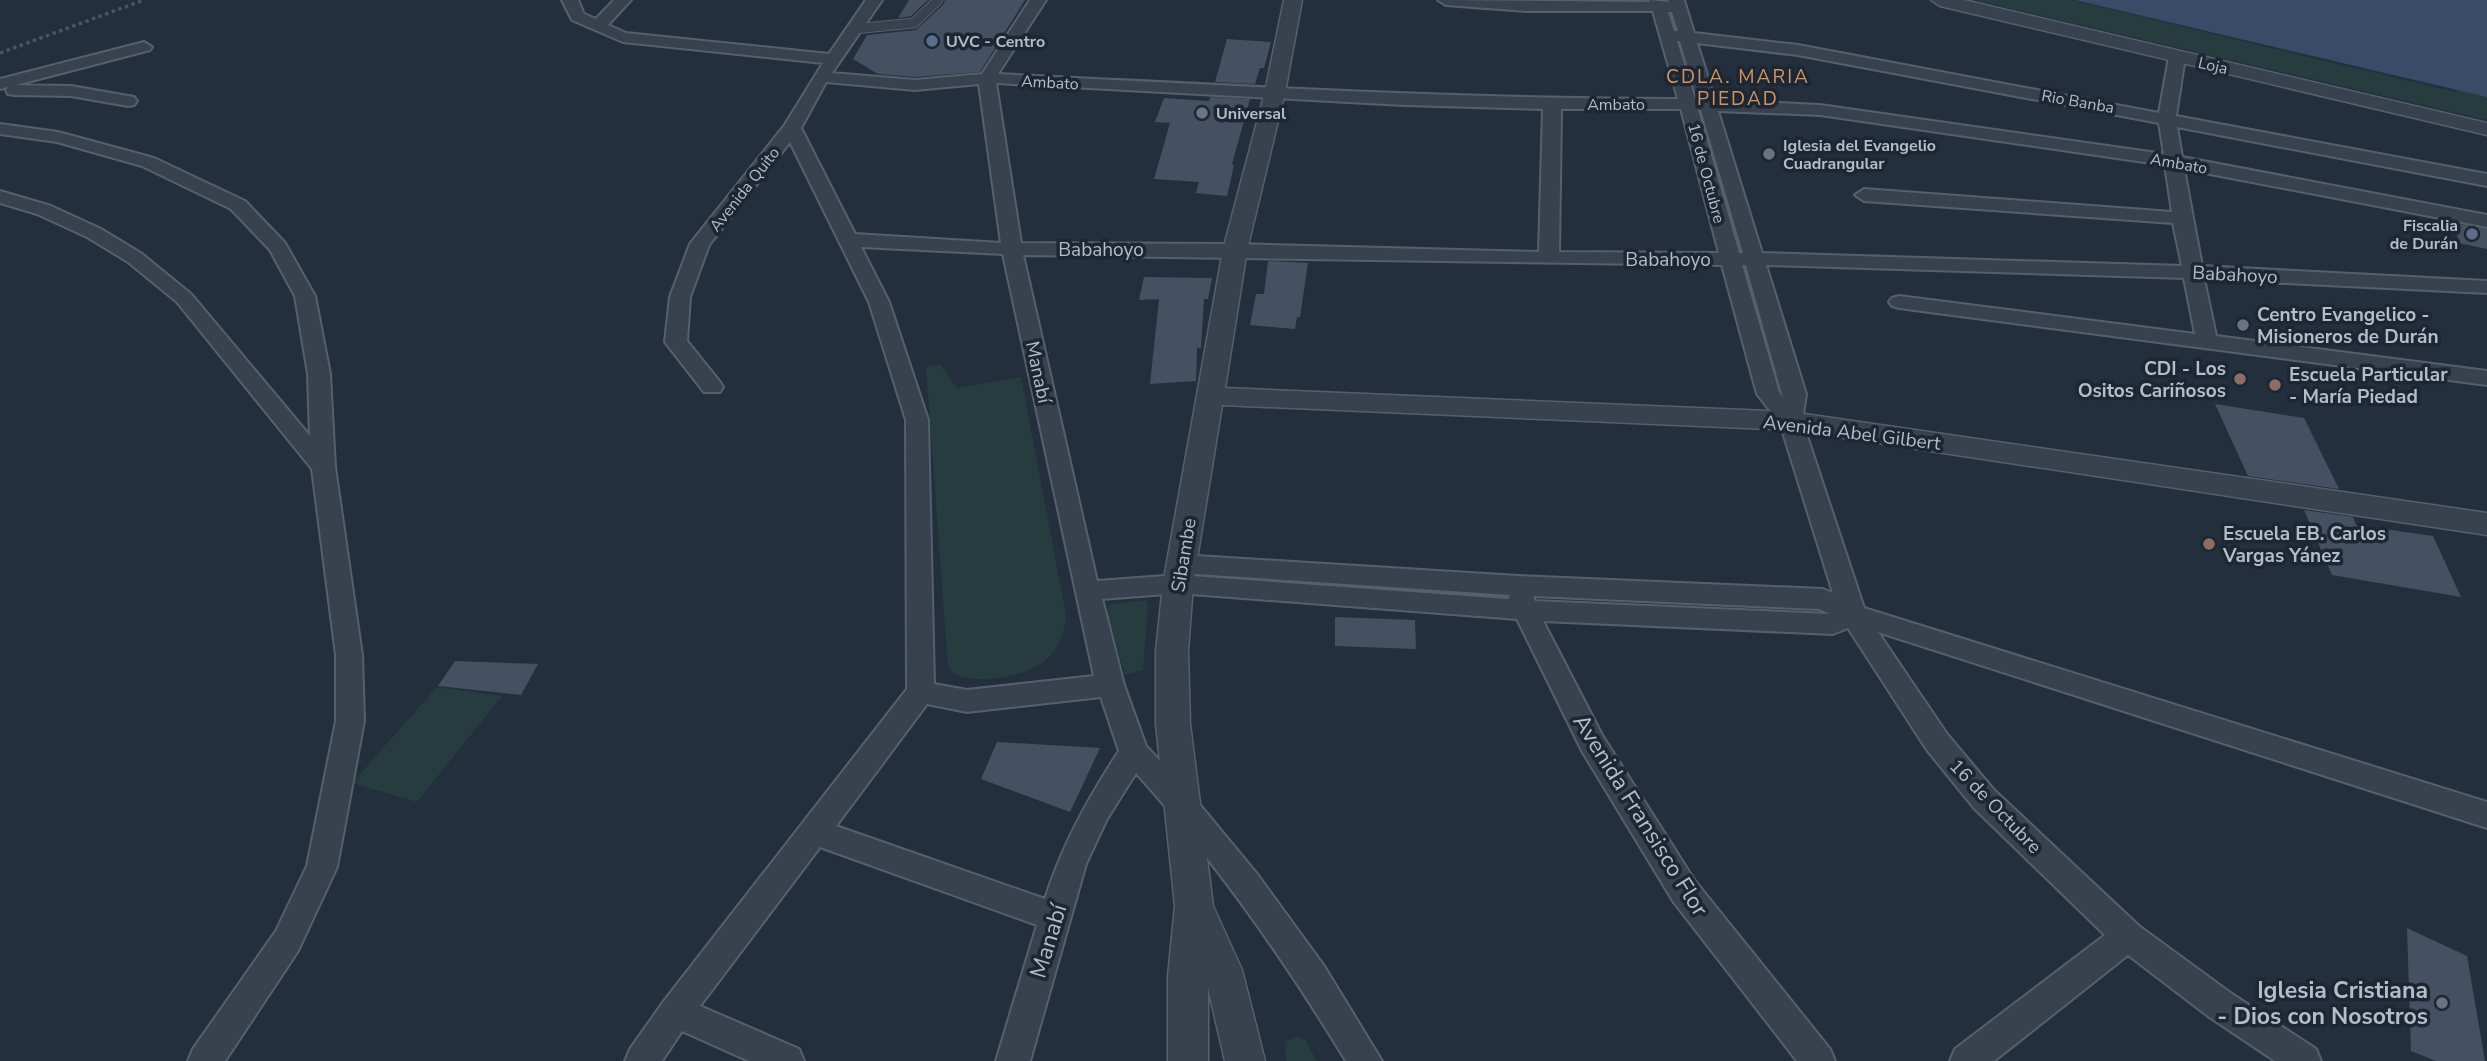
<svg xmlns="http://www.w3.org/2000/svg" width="2487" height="1061" viewBox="0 0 2487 1061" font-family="'Nunito Sans',sans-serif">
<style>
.green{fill:#263c3f}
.water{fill:#394c67}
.building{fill:#455162}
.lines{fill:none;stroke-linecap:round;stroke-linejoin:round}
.service-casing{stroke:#565f6c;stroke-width:11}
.minor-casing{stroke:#565f6c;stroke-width:4}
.tertiary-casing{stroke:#565f6c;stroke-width:3}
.path{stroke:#44595c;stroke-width:3.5;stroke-dasharray:3.5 3.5;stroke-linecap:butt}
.service{stroke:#38414e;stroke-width:9}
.minor{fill:#38414e;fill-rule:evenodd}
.tertiary{fill:#38414e;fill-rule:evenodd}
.service-dot{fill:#5c6f8a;stroke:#1d2633;stroke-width:2.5}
.worship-dot{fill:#6b7280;stroke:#1d2633;stroke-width:2.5}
.education-dot{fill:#8d6e63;stroke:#1d2633;stroke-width:2.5}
.labels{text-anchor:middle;stroke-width:7;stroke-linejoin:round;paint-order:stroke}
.far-poi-label{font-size:16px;font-weight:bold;fill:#b4bcc9;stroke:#1d2633;text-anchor:start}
.far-street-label{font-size:16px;fill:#b4bcc9;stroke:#1d2633}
.far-quarter-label{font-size:19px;letter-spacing:2px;fill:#d59563;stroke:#1d2633}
.street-label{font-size:19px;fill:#b4bcc9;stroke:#1d2633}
.poi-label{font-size:19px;font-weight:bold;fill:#b4bcc9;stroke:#1d2633;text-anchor:start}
.near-street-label{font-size:23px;fill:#b4bcc9;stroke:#1d2633}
.near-poi-label{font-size:23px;font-weight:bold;fill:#b4bcc9;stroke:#1d2633;text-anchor:end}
</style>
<rect width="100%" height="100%" fill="#242f3e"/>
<path class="green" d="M1974,0H2072L2455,92L2456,87L2487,94V120Z
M940,364L957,388L1021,377L1066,615C1064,635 1059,651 1042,663C1024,677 962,689 948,667L926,367Z
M1146,600L1148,605L1143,670L1125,675L1106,610L1111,604Z
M437,687L502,696L417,802L352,783Z
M1299,1037L1305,1040L1317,1061H1286L1285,1042L1292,1038Z"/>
<path class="water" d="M2075,0H2487V97Z"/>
<path class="building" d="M909,0H928L911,16L898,18Z
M945,0H1025L980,72L915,77L878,74L853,59L867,35L916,30L943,5Z
M1227,39L1271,42L1264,68H1260L1255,84L1215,82Z
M1210,97L1250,99L1232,164L1234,165L1227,196L1196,193L1199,182L1154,179L1170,123L1155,122L1164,98L1209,101Z
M2454,223L2487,229V249L2459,243Z
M1268,261L1308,263L1300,317H1297L1295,329L1250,325L1256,294H1264Z
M1144,277L1212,278L1208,299H1204L1201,348H1197L1196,381L1150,384L1159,299L1139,300Z
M2215,404L2304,418L2339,489L2248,476Z
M2304,510L2353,517L2356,525L2433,536L2461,597L2332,575Z
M1335,617L1415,620L1416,649L1335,646Z
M455,661L538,664L521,695L438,686Z
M997,742L1100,748L1070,812L981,779Z
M2407,928L2467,956L2485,1061H2436L2411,1051Z"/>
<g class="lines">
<defs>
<path id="service" d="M854,29L914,23L938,0"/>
<path id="minor" d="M562,0H578L584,14L596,19L614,0H631L608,25L626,33L829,54L866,0H882L832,73L915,80L982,74L1030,0H1046L998,74C1225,85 1451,99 1678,99L1653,11H1526L1446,5L1438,0L1650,2L1649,0L1669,2L1668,0H1684L1694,33L1798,45L2159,113L2169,57L2177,52L2185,57L2176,116L2487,174V186L2177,127L2182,157L2487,215V227L2184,169L2202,266L2487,281V293L2204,279L2216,336L2487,371V385L1899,308L1892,306L1889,302L1892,298L1899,296L2195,334L2184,278L1766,265L1806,394L1802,421L1864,608L2487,802V828L1878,632L1947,734L1994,790L2139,926L2232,994L2316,1049L2321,1061H2275L2208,1016L2128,955L1994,1061H1950L1955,1049L2105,935L1974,808L1927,750L1848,628L1833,634L1543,621L1602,735L1695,881L1830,1049L1835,1061H1797L1673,901L1582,751L1517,619L1178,593L1102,599L1124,685L1146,746L1191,794L1257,874L1324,966L1382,1061H1346C1284,959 1216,862 1136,773L1107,819L1086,864L1030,1061H996L1037,925L820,847L700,1006L799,1049L804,1061H749L682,1031L662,1061H625L630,1049L664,1001L907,689L906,420L869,302L790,142L709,245L690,297L687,341L720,382L723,387L720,392H704L665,342L670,297L690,244L784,126L823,63L623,42L572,20ZM1668,12H1672L1678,31H1674ZM1677,41H1680L1697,99H1695ZM1697,43L1798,55L2159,123L2164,154L1820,105L1715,100ZM826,82L915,90L979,84L1001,243L855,234L801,128ZM996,83L1404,105L1543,109L1539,252L1235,244L1021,243ZM1561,109H1681L1719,253L1559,252ZM1698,110H1701L1743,253H1739ZM1718,111L1820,115L2165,165L2172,212L1864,189L1855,195L1864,201L2173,223L2182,266L1762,253ZM861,247L1003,254L1094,676L967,690L934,684L928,420L889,302ZM1023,255L1722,265L1757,394L1780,423L1833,593L1823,589L1518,576L1181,555L1172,557L1168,564L1172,571L1181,573L1510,595L1508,599L1178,575L1097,581ZM1742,265H1746L1783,398L1779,392ZM1533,596L1819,609L1830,614L1535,601ZM1101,697L1119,751C1088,798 1062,845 1045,899L836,826L927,704L967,712Z
M144,42L152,47L150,50L16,85L71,86L134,97L137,101L134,105L128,106L71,96L14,95L8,94L6,90L8,87L0,89V79Z
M0,124L58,132L154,158L245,201L285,243L315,296L330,374L335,467L362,655L364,721L337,867L298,951L225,1061H188L193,1049L276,931L307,866L336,721V655L312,469L177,302L128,262L87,237L37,214L0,203V191L51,206L101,229L142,254L191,294L310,436L308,374L295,296L270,250L231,209L142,166L57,142L0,134Z"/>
<path id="tertiary" d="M1284,0H1302L1285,92L1247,250L1225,388L1791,412L2487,513V535L1791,430L1222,405L1193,584L1188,651L1190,724L1213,906L1242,970L1265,1061H1225L1208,988V1061H1168V976L1175,906L1156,724V651L1163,584L1223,250L1265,92Z
M1931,0H1964L2487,123V135L1940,6Z"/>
</defs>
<use href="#service" class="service-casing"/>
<use href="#minor" class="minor-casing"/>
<use href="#tertiary" class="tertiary-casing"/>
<path class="path" d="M0,53L144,0"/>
<use href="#service" class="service"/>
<use href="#minor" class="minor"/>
<use href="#tertiary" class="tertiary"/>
</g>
<g class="service-dot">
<circle cx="932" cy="41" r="7"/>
<circle cx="2472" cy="234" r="7"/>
</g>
<g class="worship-dot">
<circle cx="1202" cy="113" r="7"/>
<circle cx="1769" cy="154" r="7"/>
<circle cx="2243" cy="325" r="7"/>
<circle cx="2442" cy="1003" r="7"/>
</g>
<g class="education-dot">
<circle cx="2240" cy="379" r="7"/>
<circle cx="2275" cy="385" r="7"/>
<circle cx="2209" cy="544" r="7"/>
</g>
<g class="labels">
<g class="far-poi-label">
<text x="946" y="47">UVC - Centro</text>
<text x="1216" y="119">Universal</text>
<text x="1783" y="151">Iglesia del Evangelio<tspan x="1783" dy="18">Cuadrangular</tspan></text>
<text x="2458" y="231" text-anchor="end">Fiscalia<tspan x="2458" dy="18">de Durán</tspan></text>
</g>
<g class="far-street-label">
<text transform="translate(2213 65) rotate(13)" y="6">Loja</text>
<text transform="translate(1050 82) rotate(3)" y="6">Ambato</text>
<text transform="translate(2078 101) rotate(10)" y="6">Rio Banba</text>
<text x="1616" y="110">Ambato</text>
<text transform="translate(2179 163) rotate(10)" y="6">Ambato</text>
<text transform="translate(1707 173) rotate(75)" y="6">16 de Octubre</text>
<text transform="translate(744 189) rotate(-52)" y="6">Avenida Quito</text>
</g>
<g class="far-quarter-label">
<text x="1738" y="83">CDLA. MARIA<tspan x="1738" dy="22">PIEDAD</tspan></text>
</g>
<g class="street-label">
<text x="1101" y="256">Babahoyo</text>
<text x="1668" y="266">Babahoyo</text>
<text transform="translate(2235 274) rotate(3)" y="7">Babahoyo</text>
<text transform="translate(1039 372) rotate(78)" y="7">Manabí</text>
<text transform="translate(1852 432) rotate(7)" y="7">Avenida Abel Gilbert</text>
<text transform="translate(1183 555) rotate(-81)" y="7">Sibambe</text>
<text transform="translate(1996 806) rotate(46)" y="7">16 de Octubre</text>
</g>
<g class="poi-label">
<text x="2257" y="321">Centro Evangelico -<tspan x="2257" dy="22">Misioneros de Durán</tspan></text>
<text x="2226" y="375" text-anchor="end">CDI - Los<tspan x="2226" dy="22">Ositos Cariñosos</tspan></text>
<text x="2289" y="381">Escuela Particular<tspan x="2289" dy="22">- María Piedad</tspan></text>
<text x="2223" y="540">Escuela EB. Carlos<tspan x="2223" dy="22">Vargas Yánez</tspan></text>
</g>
<g class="near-street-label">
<text transform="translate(1641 815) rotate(58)" y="8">Avenida Fransisco Flor</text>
<text transform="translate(1048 941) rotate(-73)" y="8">Manabí</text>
</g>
<g class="near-poi-label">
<text x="2428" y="998">Iglesia Cristiana<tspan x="2428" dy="26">- Dios con Nosotros</tspan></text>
</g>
</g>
</svg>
